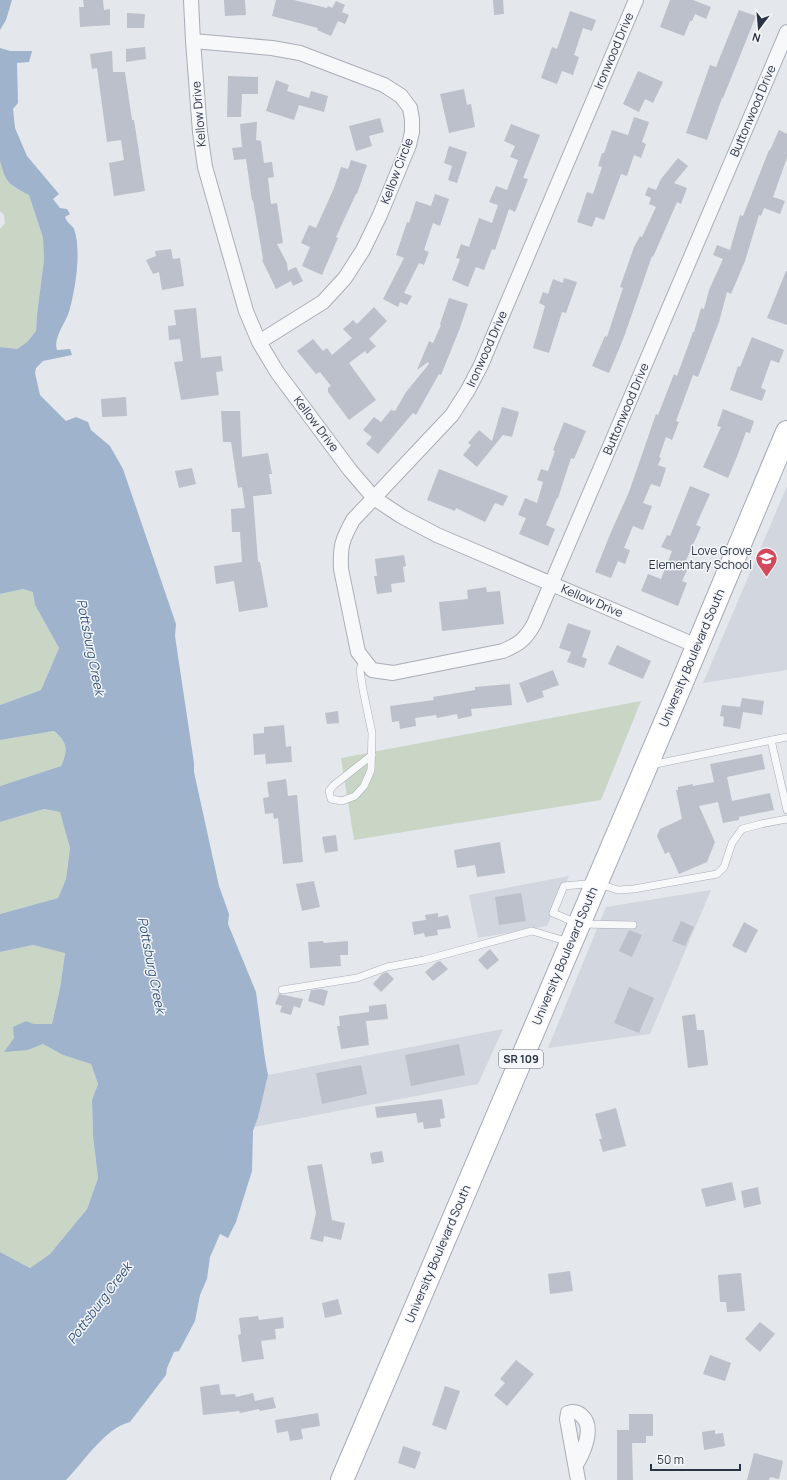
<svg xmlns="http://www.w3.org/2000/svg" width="787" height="1480" viewBox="0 0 787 1480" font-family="Manrope,sans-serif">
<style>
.built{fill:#d2d6de}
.green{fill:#c9d6c5}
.water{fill:#9fb4cc}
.building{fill:#bbc0ca}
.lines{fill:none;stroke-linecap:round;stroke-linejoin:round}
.service-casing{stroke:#a9aeb7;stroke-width:8}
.minor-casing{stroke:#a9aeb7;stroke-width:16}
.primary-casing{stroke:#a3abb8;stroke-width:24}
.service{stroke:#f7f8fa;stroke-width:7}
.minor{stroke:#f7f8fa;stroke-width:14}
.primary{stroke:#fff;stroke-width:22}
.labels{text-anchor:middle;stroke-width:3;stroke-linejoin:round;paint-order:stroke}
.shield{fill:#f4f6f9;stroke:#676e7b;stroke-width:1}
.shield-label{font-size:11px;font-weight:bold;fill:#2b3445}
.street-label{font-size:12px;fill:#2b3445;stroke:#f4f6f9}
.poi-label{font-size:12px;fill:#2b3445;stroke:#f4f6f9;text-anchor:end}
.water-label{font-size:13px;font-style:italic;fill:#34527a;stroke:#f4f6f9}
</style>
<rect width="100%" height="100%" fill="#e4e7ec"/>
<path class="built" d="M787,486V670L703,683Z
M569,876L547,926L478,938L469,895Z
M711,890L650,1034L548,1048L606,907Z
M503,1029L478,1084L254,1127L268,1075Z"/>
<path class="green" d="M0,161L13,187L29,195L43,238L44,260L37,314L36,331L27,342L17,349L0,347V229L5,223L4,215L0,211Z
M23,589L34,592L35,605L59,648L41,690L0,705V594Z
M641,701L601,800L354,840L341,758Z
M54,731C68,744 68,749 61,766L0,786V740Z
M44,809L61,812L70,848L66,879L58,898L0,914V822Z
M33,945L65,952L60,988L52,1024H34L26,1021L28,1050L43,1044L63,1055L91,1064L98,1084L92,1100L93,1136L98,1178L87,1209L50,1254L30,1268L0,1252V952Z"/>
<path class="water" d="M0,0H12L6,20L0,30Z
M0,48L10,51H32L29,62L17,63L18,103L13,109L15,128L27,156L59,194L53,199L60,208L67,209L70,214L65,217C67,223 72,225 74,229C82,250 75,291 69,312C65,324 53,338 57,350L70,349L72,355L43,361L36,368L35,373L40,395L66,421L76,417L88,422L91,430L110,446L123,469L176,624L175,636L194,763V772L219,886L229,914L228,924L256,992L265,1059L268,1075L258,1117L253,1131L252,1171L236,1222L228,1238L220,1234L210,1257L207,1279L200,1295L195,1321L179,1351L174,1352L167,1368L166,1375L130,1422C105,1428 84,1462 66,1480H0V1252L30,1268L50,1254L87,1209L98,1178L93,1136L92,1100L98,1084L91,1064L63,1055L43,1044L28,1050L4,1052L14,1038L13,1027L26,1021L34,1024H52L60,988L65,953L33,945L0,952V914L58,898L66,879L70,848L60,812L44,809L0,822V786L61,766C68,750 68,743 54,731L0,740V705L41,690L59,648L35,605L33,592L23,589L0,594V347L17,349L27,342L36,331L37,314L44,260L43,238L29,195C9,185 6,183 0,161Z"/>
<path class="building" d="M83,0H103L104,10L110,9V25L80,27L79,7H84Z
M224,0H245L246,15L225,16Z
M276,0H294L327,8L328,6L332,8L336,1L345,5L342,12L349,15L345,24L338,21L331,36L317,30L318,28L272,16Z
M493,0H503L504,14L494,15Z
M670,0H693L711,7L706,19L695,14L692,21H690L684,36L660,27Z
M739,10L756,16L723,98H722L707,140L686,133L710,65L716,67Z
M570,11L596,20L592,31L583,28L574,55L579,57L573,75L562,71L557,84L541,78L552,47L557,49Z
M127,13L145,14L144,28H127Z
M145,47L146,59L126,62V49Z
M112,51L113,72H125L132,120H134L145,191L114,196L109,163L124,160L121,140L107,142L97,68L92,69L90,54Z
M638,71L663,82L653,103L645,99L639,112L623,104Z
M228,76L258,77V94H242L241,117H227Z
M276,80L289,85L287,91L309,98L311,91L328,96L324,112L299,105L294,120L266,111Z
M464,89L467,105L471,104L475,127L449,133L440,94Z
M634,117L649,122L642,142L646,144L641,158L634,155L627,176L621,174L604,220L596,217L592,227L577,222L587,192L593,194L602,167L598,166L602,153H604L612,130L628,135Z
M380,118L384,132L369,136L372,146L356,151L349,126Z
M257,122L256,140L261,141L264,163L272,162L274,177L268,178L271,204L277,203L283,243L277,244L287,263L288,272L289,270L296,267L303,281L293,286L291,281L276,289L262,260L263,259L253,200L252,201L246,159L234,160L232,148L242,147L240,124Z
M511,124L540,135L523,178L528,179L515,212L509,209L495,250L492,249L484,270L476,267L468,287L452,280L460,259L456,258L461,244L469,247L479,218L492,223L498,205L489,202L496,186L507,190L518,160L510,157L515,146L504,141Z
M779,130L787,134V158L773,197L785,201L780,214L764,208L761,216L759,215L745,261L731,294L727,292L719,322L698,377L693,375L676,421L679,422L672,440L666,437L659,457L661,458L658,465L666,468L660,487L651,484L643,503L652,506L643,530L633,526L624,548L630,550L625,564L618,561L611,578L595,572L611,532L629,492L656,414L658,415L674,374L677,376L693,332H694L701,308L704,309L709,290L723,259L713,255L717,245L730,250L740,215L743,216L769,150H770Z
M449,146L467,152L457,183L448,180L452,166L444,163Z
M678,158L688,166L674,183L687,188L681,204L677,202L653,257L652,256L624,337L609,373L592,366L605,336L607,337L623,288L620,287L634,247L640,236L642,237L656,207L649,204L651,198L645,195L648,187L656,190L661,179Z
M351,160L367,165L357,194H356L336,237L338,238L322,275L302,266L310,247L301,243L309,225L316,228L334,188L341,167L348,169Z
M435,194L449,199L440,226L433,223L424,250L429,252L424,265L419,263L404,293L412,296L407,305L400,302L398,307L383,299L404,258L396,255L407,222L409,223L416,201L431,206Z
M171,249L173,259L180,258L184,286L162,290L159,272L153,274L146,260L156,256L155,251Z
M786,271H787V325L767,318Z
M564,278L577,282L566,313L562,312L549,353L533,348L545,306L539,303L543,292L548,294L553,279L563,283Z
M449,298L468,304L460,328L441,375L439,374L416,415L413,413L378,454L366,444L372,437L363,430L374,417L381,422L391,410L395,411L406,392L429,364L428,362L417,370L429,341L433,343L441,325L440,324Z
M374,307L387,321L369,339L376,346L367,354L365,351L349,363L376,400L349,420L328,392V388L331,386L320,372L316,374L297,351L313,339L323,351L327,348L332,355L352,338L343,329L353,320L357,324Z
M196,308L201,358L221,356L223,371L216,372L219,395L181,400L174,362L183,361L180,339L169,340L168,326L176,325L174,310Z
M752,337L784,350L779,363L771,360L761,388L766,390L762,401L730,390L738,366L740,367Z
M126,397L127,416L102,417L101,399Z
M502,407L519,412L512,437L503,435L477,467L463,455L471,445L468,443L479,430L492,441Z
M723,409L754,421L750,433L746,432L738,454L728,478L703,467L721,427L717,426Z
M221,411H240L242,457L268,453L272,474H269L272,494L253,496L258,562H260L268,607L239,612L234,581L216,584L214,566L242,562L240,532H232L231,509L245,508L242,487L238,488L231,442H223Z
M564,422L586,431L574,459L571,458L558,498H557L546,525L555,529L548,546L519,534L526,518L518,515L525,498L537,503L543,482L537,480L541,469L548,471L555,451L553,450Z
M192,468L196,484L179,488L175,471Z
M439,469L508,496L503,506L495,503L485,522L456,508L455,511L427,500Z
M690,486L710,494L696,525L701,527L683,567L688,568L682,581L687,583L678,606L641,591L648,574L661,579L672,551L661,547L667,535L670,536Z
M404,555L406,566L403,567L405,582L391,584L392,592L377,594L374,576H377L375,559Z
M486,587L487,592L500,591L504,624L442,631L439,602L468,599L467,590Z
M568,623L591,631L582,657L587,659L584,668L567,662L571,652L559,648Z
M617,645L651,661L643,679L608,664Z
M553,670L559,685L542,691L544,697L527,703L519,683Z
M510,684L512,705L471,709L472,716L458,719L457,714L437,718L436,715L415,718L416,726L400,729L399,721L392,722L390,706L434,700L433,697L475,690V687Z
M742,698L764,701L762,715L743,712L740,729L723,726L724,717L720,716L722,705L740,707Z
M338,711L339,723L327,724L325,713Z
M284,725L286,747L291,746L292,762L266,764L265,754L254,755L253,734L264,733V727Z
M762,754L765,769L727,777L732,801L770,793L774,810L739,817V820L723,823L718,802L699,806L715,842L707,862L679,874L669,852L665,854L657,836L660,829L682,819L676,790H678V787L693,784V786L714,782L710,764Z
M286,779L288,796L297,795L303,862L283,864L278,818L274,819L273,813L265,814L263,798L269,797L267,782Z
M336,835L338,851L325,853L322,837Z
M500,842L505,873L477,877L475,865L457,868L454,850Z
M314,881L320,907L302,911L296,884Z
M521,893L526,921L499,925L495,897Z
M438,913V917L448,915L451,928L437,930L438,935L425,937L424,933L414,935L412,922L426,920L425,915Z
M681,921L694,927L685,946L672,941Z
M744,922L758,930L746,953L732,946Z
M629,930L642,935L632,957L619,951Z
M323,941L324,943L348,941V955H340L341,966L310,968L308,942Z
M490,949L499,960L487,970L478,960Z
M440,961L448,969L433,981L425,972L437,962Z
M387,972L394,979L381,992L373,984L382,974Z
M629,987L654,998L639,1033L614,1023Z
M321,989L328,991L324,1006L308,1001L311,990Z
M279,994L303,999L300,1008L294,1006L291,1015L280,1012L282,1006L275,1004Z
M386,1004L388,1019L366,1021L369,1045L341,1049L337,1026H340L339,1016L369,1012V1006Z
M695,1014L697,1030H704L708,1065L688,1068L682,1016Z
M459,1044L465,1075L411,1086L405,1055Z
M361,1065L367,1094L322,1104L316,1073Z
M442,1099L445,1118L440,1119L441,1127L424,1129L423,1122L418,1123L416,1113L377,1118L375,1107Z
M616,1108L626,1146L603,1152L599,1139H602L595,1114Z
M382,1151L384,1162L372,1164L370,1153Z
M322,1164L332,1220L345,1223L341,1240L324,1236L323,1242L310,1239L316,1213L307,1166Z
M732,1182L736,1200L706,1207L701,1189Z
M758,1187L761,1204L744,1208L741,1191Z
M570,1271L573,1291L550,1294L548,1274Z
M741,1273L745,1311L727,1312L726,1302H720L718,1275Z
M338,1299L342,1314L325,1318L322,1303Z
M258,1316L259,1320L283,1317L284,1328L275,1329L276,1339L261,1341L264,1359L242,1362L238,1335L241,1334L239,1318Z
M760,1322L775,1334L760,1352L745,1339Z
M710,1355L731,1363L725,1381L703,1374Z
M516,1360L534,1374L507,1406L494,1395L505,1383L500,1379Z
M219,1384L221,1395L235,1394L236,1397L253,1393L255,1401L273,1397L276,1408L260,1411L259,1409L240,1413L239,1411L203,1415L200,1387Z
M445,1386L460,1391L446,1430L432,1425Z
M318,1413L320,1426L301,1429L303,1439L290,1441L288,1431L277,1433L275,1420Z
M629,1414H653V1436H646V1443H632L633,1480H617V1430H629Z
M715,1430V1434L723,1433L725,1446L704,1450L702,1432Z
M403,1446L421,1452L415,1469L398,1463Z
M754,1453L783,1461L779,1479L770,1477L769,1480H747Z"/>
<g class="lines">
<defs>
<path id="service" d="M363,658L360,671L363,690L372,733L371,770L364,786L355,796L342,801L331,799L329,791L334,785L372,755
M771,740L787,810
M651,765L787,737
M633,925L579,924L553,913L564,886L596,883L618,890L634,889L717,874L724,867L732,843L742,829L761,824L787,819
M282,990L357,978L387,967L424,960L532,931L569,942"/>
<path id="minor" d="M191,0L193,41L200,132L205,167L246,311L259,342L277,372L350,470L374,498L401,516L437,535L697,646
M636,0L481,365L468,390L452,415L353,520C342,540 340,546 341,569L358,652L372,670L393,673L503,651C519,644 525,640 534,624L787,32
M193,41L272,48L300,53L384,85L401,96L410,108L412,119V132L409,145L380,215L363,250L345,278L323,302L259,342
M576,1465C583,1453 595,1428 582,1416C578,1412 574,1411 568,1413L567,1419L578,1480"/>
<path id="primary" d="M342,1480L678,692L787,432"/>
</defs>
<use href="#service" class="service-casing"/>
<use href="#minor" class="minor-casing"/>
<use href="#primary" class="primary-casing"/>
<use href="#service" class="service"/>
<use href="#minor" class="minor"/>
<use href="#primary" class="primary"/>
</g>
<defs>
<symbol id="school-pin" viewBox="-11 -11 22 30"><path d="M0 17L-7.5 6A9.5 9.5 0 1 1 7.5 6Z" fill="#d1495b" stroke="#f4f6f9"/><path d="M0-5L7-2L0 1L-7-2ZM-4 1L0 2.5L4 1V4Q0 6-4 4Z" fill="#fff"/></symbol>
</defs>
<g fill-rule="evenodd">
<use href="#school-pin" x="754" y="546" width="25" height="34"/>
</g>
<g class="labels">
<rect class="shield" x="499" y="1050" width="44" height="18" rx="3"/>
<g class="shield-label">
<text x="521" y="1063">SR 109</text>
</g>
<g class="street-label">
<text transform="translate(614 51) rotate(-67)" y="4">Ironwood Drive</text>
<text transform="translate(753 111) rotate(-67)" y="4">Buttonwood Drive</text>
<text transform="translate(199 114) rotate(-95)" y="4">Kellow Drive</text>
<text transform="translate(397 171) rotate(-69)" y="4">Kellow Circle</text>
<text transform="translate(487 349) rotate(-66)" y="4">Ironwood Drive</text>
<text transform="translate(626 409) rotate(-67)" y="4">Buttonwood Drive</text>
<text transform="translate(316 424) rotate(53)" y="4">Kellow Drive</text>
<text transform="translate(592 601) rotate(23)" y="4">Kellow Drive</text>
<text transform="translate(692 658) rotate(-67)" y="4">University Boulevard South</text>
<text transform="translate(565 956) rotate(-67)" y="4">University Boulevard South</text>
<text transform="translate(438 1254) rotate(-67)" y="4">University Boulevard South</text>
</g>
<g class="poi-label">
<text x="752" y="555">Love Grove<tspan x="752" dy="14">Elementary School</tspan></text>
</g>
<g class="water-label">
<text transform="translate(91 647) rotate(79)" y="5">Pottsburg Creek</text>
<text transform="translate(152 965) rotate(79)" y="5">Pottsburg Creek</text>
<text transform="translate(99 1303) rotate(-53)" y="5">Pottsburg Creek</text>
</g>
</g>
<g transform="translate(759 28) rotate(196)" stroke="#f4f6f9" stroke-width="3" paint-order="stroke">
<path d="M0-3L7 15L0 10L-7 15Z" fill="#2b3445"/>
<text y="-6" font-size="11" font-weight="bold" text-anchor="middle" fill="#2b3445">N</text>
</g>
<path d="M651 1464v6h89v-6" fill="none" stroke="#2b3445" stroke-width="2"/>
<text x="657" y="1464" font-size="12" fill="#2b3445" stroke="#f4f6f9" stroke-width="3" paint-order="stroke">50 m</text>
</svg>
